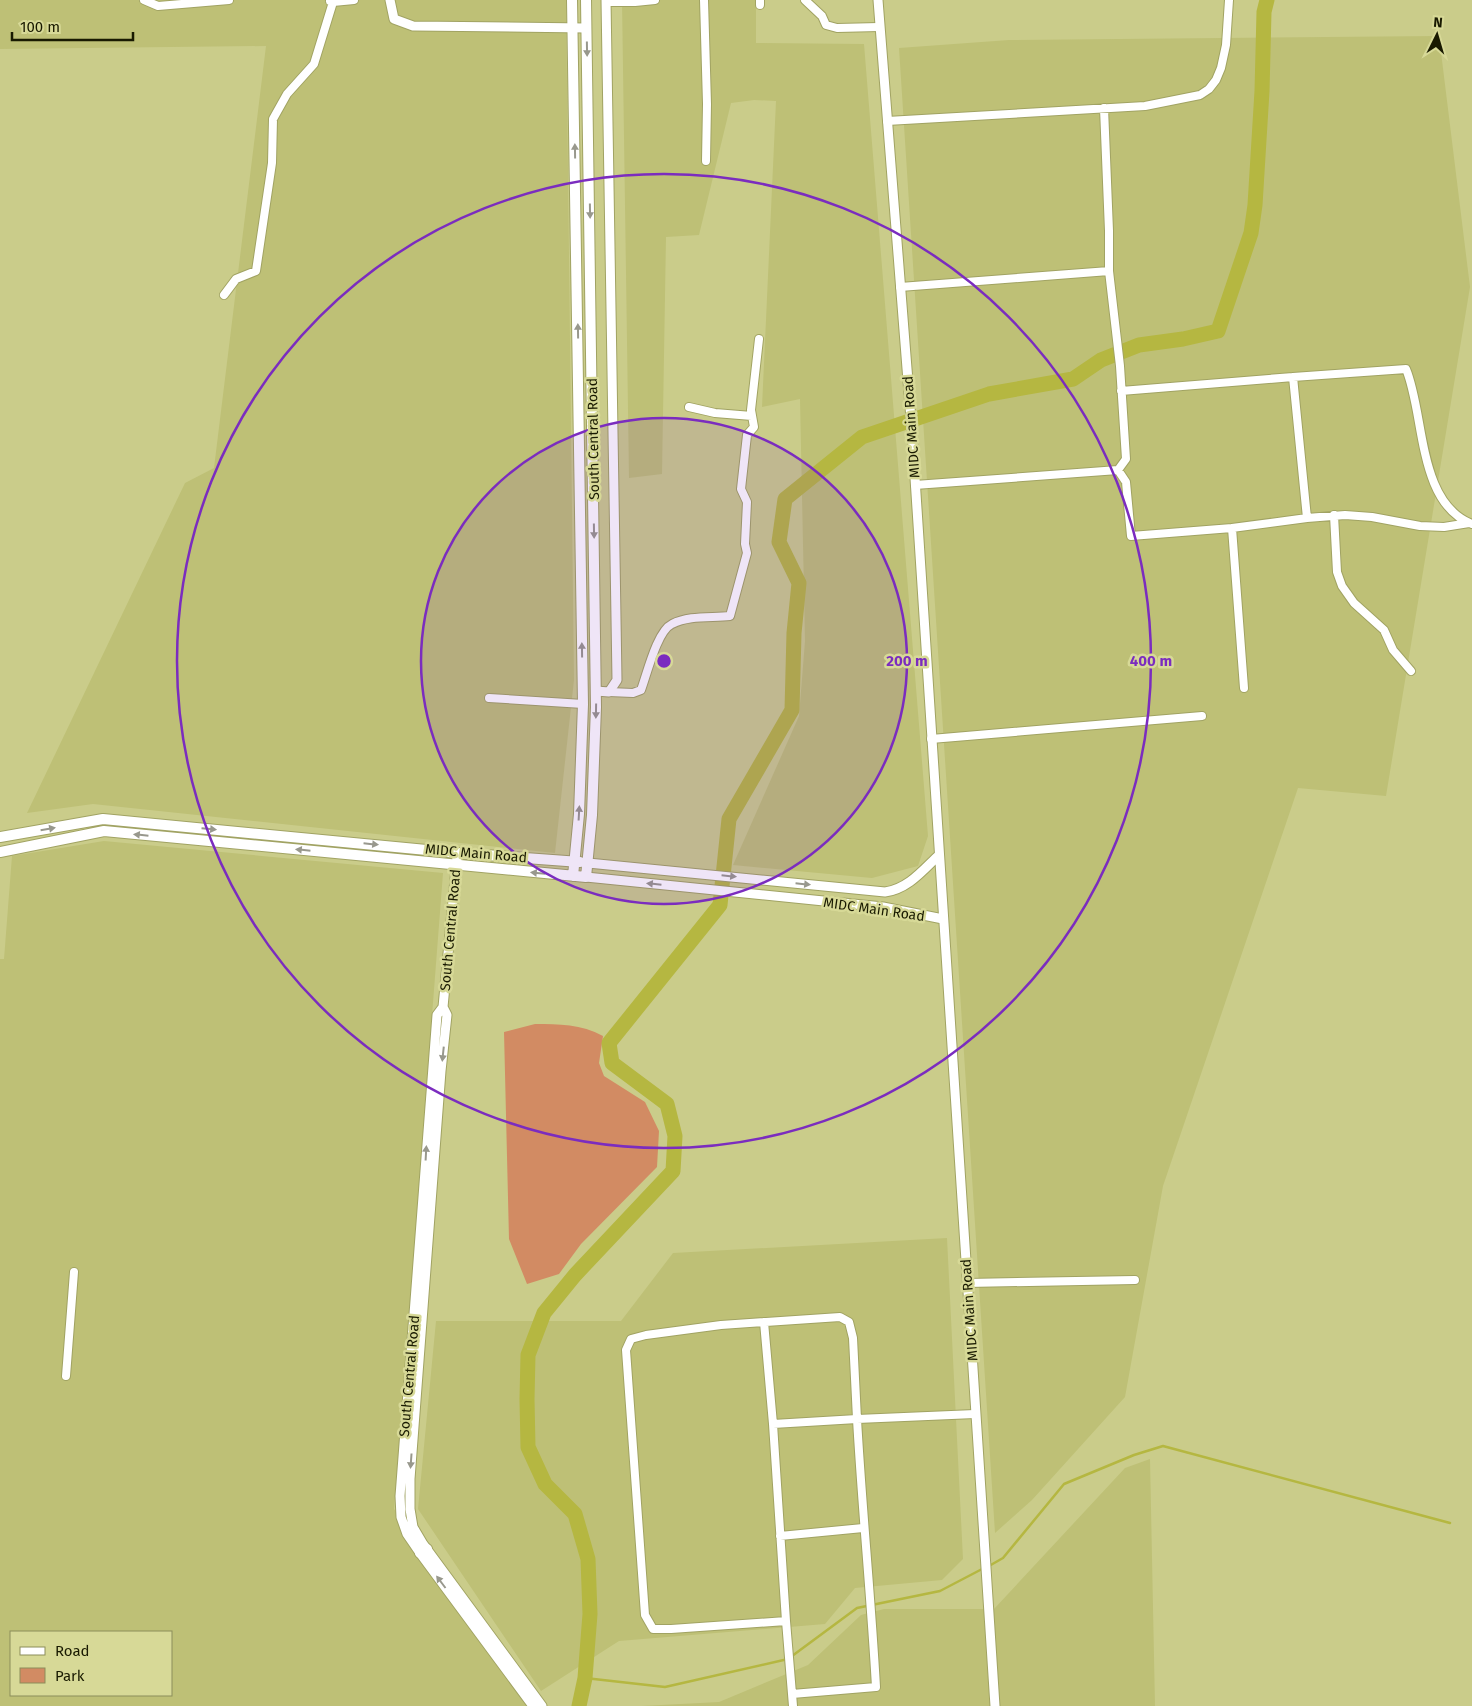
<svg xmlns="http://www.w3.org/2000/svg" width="1472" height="1706" viewBox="0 0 1472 1706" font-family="'Fira Sans',sans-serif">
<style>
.built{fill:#bec076;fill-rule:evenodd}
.green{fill:#d28b63}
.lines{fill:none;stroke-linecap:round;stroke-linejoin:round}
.stream{stroke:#b5b741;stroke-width:2.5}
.river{stroke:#b5b741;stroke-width:15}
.minor-casing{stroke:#a1a363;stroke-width:10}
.tertiary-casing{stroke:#a1a363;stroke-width:11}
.secondary-casing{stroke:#a1a363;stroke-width:12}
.minor{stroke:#fff;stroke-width:8}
.tertiary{stroke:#fff;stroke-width:9}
.secondary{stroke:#fff;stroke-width:10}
.oneway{fill:#98988d}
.ring{fill:none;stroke:#7b2cbf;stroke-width:2.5}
.labels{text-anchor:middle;stroke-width:5;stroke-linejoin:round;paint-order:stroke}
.street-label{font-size:14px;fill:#191a01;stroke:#d7d997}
.centre{fill:#7b2cbf;stroke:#d7d997;stroke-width:2.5}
.ring-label{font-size:15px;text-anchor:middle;font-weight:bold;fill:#7b2cbf;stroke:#d7d997;stroke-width:5;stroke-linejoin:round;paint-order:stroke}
</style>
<rect width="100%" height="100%" fill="#cacc8a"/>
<path class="built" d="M0,0H566L574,680L555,853L93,804L27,813L185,483L214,468L266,46L0,49Z
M622,0H756V43L864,44L928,836L918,866L872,878L733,865L799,716L805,641L800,399L762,407L776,101L754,100L731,103L699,235L666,237L662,474L629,478Z
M1439,36L1470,287L1386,796L1298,788L1163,1186L1125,1397L1032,1500L995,1533L899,48L1009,40Z
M104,841L443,873L394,1509L531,1706H0V959H4L12,856ZM11,1632H171V1695H11Z
M947,1238L963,1559L942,1580L855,1588L825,1624L619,1641L541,1691L418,1509L436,1321H621L673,1253Z
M1150,1459L1155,1706H642L719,1702L808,1665L861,1615L884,1609H994L1125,1468Z"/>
<path class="green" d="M535,1024C559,1024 581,1024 603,1036L599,1063L604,1076L645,1102L659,1131L657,1167L581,1244L559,1274L527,1284L509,1239L504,1032Z"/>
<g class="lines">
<path class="stream" d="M989,1566L1003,1558L1064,1484L1134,1455L1163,1446L1450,1523
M585,1678L665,1687L788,1659L857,1608L940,1591L984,1568"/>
<path class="river" d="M579,1706L585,1678L590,1614L588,1559L575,1514L545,1484L528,1447L527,1399L528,1355L544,1313L575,1275L673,1171L675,1136L667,1104L612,1063L609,1043L720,905L729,819L792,710L794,633L799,583L779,542L785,499L862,437L989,394L1073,379L1101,360L1139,345L1183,339L1218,331L1251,233L1255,205L1262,91L1264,12L1267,0"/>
<defs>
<path id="minor" d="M144,0L158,6L229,0
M704,0L707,104L706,161
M760,0V5
M805,0L822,16L826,25L837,28L879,27
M330,1L333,2L354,0
M606,2H635L655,0
M887,121L1145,106L1200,95L1209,89L1216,80L1221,68L1226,45L1229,0
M900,287L1109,271V231L1104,108
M224,295L236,279L256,271L272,163L273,119L287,94L314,64L333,2
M1121,391L1293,377L1406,369C1425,414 1417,503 1472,524
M689,407L715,413L752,416
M1118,470L1126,482L1131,536L1232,528
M915,485L1118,470L1126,459L1120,366L1109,271
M1334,515L1337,572L1342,586L1354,603L1384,630L1393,650L1411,671
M1307,518L1345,515L1372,517L1420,526L1444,527L1469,523
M1244,688L1232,528L1307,518L1293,377
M609,692L633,693L641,690C647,674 657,631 672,624C689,615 711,618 730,616L747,553L745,544L747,502L741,489L747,435L754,427L751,410L759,339
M489,698L583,704
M931,739L1202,716
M967,1283L1135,1280
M764,1322L773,1424
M66,1376L74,1272
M780,1536L863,1528
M786,1621L773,1424L857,1419C862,1508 871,1597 876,1687L792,1694
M793,1706L786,1621L671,1629H653L645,1615L626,1350L631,1339L646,1335L721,1325L840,1317L849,1322L853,1338L857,1419L975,1414"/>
<path id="tertiary" d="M390,0L394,19L413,26L586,28
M878,0L912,432L995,1706
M596,691L609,692L617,680L606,0
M457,858L443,1007L437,1015L400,1496L401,1517L407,1534L420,1553L533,1706
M588,863L885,892C908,889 923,870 939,855
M586,877L883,907L943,919
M443,1007L447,1015L441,1071L410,1479V1509L413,1527L423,1544L542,1706"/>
<path id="secondary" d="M572,0L583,704L579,814L573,876
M0,837L103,819L458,853L580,862
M0,852L104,831L586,877L592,815L596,707L586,0
M420,1553L427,1549"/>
</defs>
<use href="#minor" class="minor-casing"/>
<use href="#tertiary" class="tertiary-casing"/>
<use href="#secondary" class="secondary-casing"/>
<use href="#minor" class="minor"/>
<use href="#tertiary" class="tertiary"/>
<use href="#secondary" class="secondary"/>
</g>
<defs><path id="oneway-solid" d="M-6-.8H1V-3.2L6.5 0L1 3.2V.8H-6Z" transform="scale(1.25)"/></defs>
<g class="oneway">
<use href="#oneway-solid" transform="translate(587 49) rotate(89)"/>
<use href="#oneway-solid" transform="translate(575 151) rotate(-91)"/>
<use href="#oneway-solid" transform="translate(590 211) rotate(89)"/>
<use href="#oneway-solid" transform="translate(578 331) rotate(-91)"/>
<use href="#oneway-solid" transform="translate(594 531) rotate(89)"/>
<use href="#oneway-solid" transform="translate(582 650) rotate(-91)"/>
<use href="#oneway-solid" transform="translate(596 711) rotate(91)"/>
<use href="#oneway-solid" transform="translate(579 813) rotate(-87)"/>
<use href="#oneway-solid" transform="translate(48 829) rotate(-10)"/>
<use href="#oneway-solid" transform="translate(209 829) rotate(5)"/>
<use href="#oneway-solid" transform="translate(141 835) rotate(-174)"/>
<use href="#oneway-solid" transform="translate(371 844) rotate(6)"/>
<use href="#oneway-solid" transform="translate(303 850) rotate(-174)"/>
<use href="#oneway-solid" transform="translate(538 873) rotate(-175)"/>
<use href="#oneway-solid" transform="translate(729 876) rotate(6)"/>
<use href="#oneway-solid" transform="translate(654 884) rotate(-174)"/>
<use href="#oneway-solid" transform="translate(803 884) rotate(6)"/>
<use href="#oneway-solid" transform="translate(443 1054) rotate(96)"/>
<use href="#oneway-solid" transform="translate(426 1153) rotate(-87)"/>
<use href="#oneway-solid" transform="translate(411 1461) rotate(94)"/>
<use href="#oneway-solid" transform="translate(441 1582) rotate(-127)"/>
</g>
<circle cx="664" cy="661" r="243" fill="#7b2cbf" fill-opacity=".12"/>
<g class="ring">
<circle cx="664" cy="661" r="243"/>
<circle cx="664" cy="661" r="487"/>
</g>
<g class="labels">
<g class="street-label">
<text transform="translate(911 427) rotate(-94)" y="5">MIDC Main Road</text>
<text transform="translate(593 439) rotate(-91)" y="5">South Central Road</text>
<text transform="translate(476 853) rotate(5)" y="5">MIDC Main Road</text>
<text transform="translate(874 909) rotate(8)" y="5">MIDC Main Road</text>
<text transform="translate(450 930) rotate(-85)" y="5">South Central Road</text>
<text transform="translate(969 1310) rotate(-94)" y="5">MIDC Main Road</text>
<text transform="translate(409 1376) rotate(-85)" y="5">South Central Road</text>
</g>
</g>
<circle cx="664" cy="661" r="8" class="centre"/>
<g class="ring-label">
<text x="907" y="666">200 m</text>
<text x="1151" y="666">400 m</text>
</g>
<rect x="10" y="1631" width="162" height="65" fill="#d7d997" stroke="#8b8d5b"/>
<rect x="20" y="1647" width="25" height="8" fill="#ffffff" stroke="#8b8d5b"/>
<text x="55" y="1656" font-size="15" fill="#191a01">Road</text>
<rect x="20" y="1668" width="25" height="15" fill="#d28b63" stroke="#8b8d5b"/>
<text x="55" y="1681" font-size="15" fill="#191a01">Park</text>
<g transform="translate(1437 35) rotate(5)" stroke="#d7d997" stroke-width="4" paint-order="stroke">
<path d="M0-4L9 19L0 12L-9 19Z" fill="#191a01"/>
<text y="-8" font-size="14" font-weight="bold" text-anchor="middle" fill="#191a01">N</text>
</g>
<path d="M12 32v8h121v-8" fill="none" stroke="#191a01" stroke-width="2.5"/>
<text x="20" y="32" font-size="15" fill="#191a01" stroke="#d7d997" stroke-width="4" paint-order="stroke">100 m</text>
</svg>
